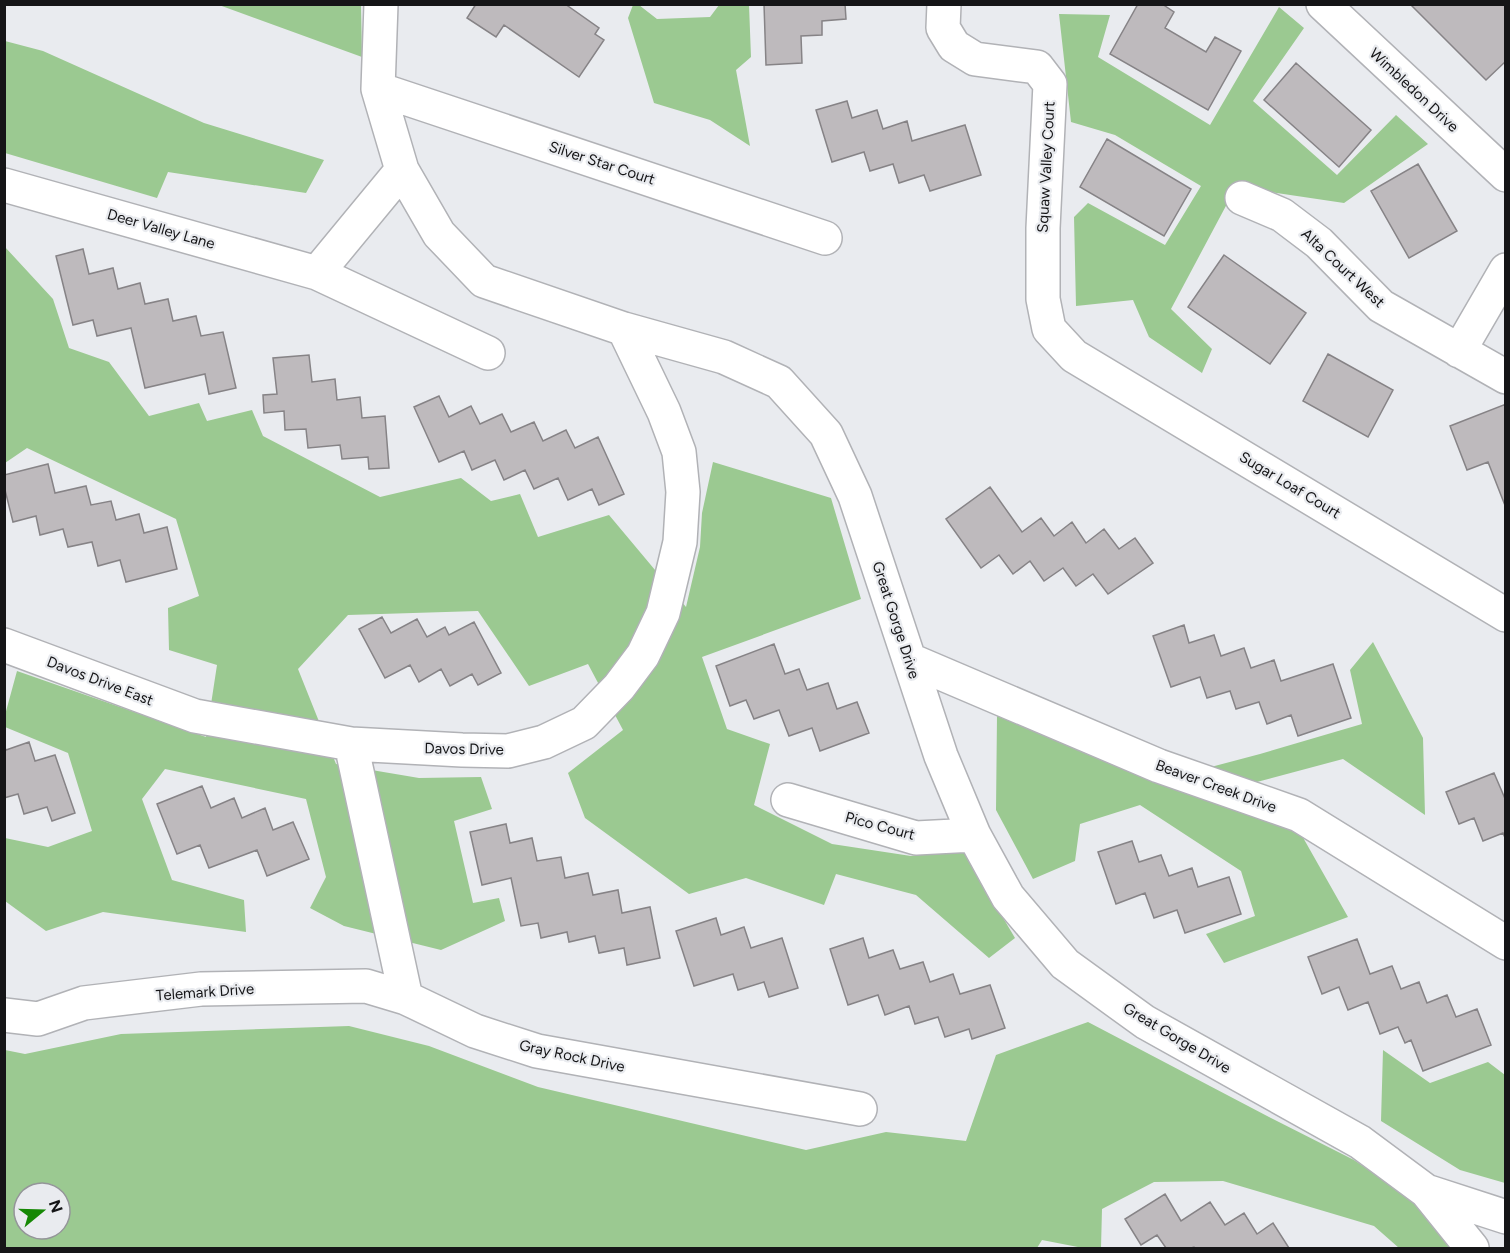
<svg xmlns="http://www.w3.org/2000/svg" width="1510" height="1253" viewBox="0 0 1510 1253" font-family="Figtree,sans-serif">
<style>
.green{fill:#9bc991;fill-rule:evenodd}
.building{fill:#bebabd;stroke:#868386;stroke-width:1.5}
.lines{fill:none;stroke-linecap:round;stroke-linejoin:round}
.street-casing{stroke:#b1b2b6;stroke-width:36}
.street{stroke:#fff;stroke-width:33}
.labels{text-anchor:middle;stroke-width:4.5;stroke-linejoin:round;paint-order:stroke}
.street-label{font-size:15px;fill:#151517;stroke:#e9ebef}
</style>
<rect width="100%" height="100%" fill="#e9ebef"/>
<path class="green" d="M219,5H361L362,57Z
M633,5H639L657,19L710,17L719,5H749L751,57L736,70L750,146L710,120L654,103L628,18Z
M1279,7L1304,28L1253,101L1337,175L1396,115L1428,144L1344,203L1236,187L1171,309L1212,349L1202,373L1149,337L1133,300L1076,306L1074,217L1088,203L1165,245L1201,186L1115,135L1071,122L1059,14L1110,15L1098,57L1210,125Z
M5,41L43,51L204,123L324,160L306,193L168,172L157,198L5,153Z
M5,247L53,299L69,348L109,362L149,416L199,403L207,421L252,410L263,436L380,497L461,478L491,501L520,494L538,537L609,515L686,607L700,547L702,513L713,462L831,498L861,599L702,657L727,729L770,744L754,805L832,844L911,856L963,850L1015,938L989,958L916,895L836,874L824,905L746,878L689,894L585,818L568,773L623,730L588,664L529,686L478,611L348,615L298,669L336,764L419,778L481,777L492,809L454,821L473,903L499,898L505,921L441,950L344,926L310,908L326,877L306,799L165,769L142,799L172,880L244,900L246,932L103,912L46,931L5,901V838L48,847L92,831L68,753L5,727V715L17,671L206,737L217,665L169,650L168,608L199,596L176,519L27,448L5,463Z
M1373,642L1423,738L1425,815L1343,759L1204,796L1301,834L1348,917L1224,963L1206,934L1255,916L1241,871L1140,805L1080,824L1075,861L1033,879L996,810L997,716L1158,781L1260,754L1362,724L1350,670Z
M1088,1022L1269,1117L1354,1160L1420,1204L1451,1248H1399L1374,1226L1223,1181L1154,1182L1102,1209L1101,1248H1083L1042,1240L1037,1248H5V1050L25,1054L121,1034L349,1026L429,1046L538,1087L806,1150L886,1132L966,1141L996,1055ZM24,1193H60V1229H24Z
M1383,1050L1430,1083L1488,1062L1505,1075V1183L1460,1170L1381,1121Z"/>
<path class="building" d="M476,4H565L599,28L595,34L604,40L579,77L504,25L496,37L467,18Z
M764,4H845L846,19L822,21V35L801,36L802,63L766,65Z
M1138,4H1162L1174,12L1165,28L1206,52L1215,37L1241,51L1208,110L1110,54Z
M1506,4V61L1486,80L1411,5Z
M1296,63L1371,130L1339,167L1264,100Z
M847,101L852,118L877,110L883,129L907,121L912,141L965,125L981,175L930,191L924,175L899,183L893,164L870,171L864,152L832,162L816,110Z
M1107,139L1191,189L1164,236L1080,187Z
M1418,164L1457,231L1409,258L1371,191Z
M83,249L89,274L113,268L118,289L140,283L145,304L168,299L173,321L196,316L201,336L223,332L236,388L209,394L205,374L145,388L131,328L97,336L93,320L73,325L56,256Z
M1224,255L1306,313L1270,364L1188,307Z
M1328,354L1393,390L1368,437L1303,401Z
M309,355L312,382L335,379L337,400L360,397L362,418L385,416L389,468L369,469L368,457L342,459L340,445L308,448L306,429L285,430L284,411L264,413L263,395L277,394L273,358Z
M439,396L449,417L471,406L480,424L502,414L511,432L534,422L543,441L566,430L575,448L598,437L624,494L599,505L592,489L568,500L558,478L534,489L525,470L504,480L495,460L472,470L464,451L439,462L414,407Z
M1506,404V508L1488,462L1467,470L1450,426Z
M48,464L55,493L86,486L91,505L111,501L116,520L139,514L144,533L167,527L177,569L126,582L120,560L98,566L92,542L68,547L63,529L40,535L36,516L13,522L4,486V475Z
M990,487L1022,532L1041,518L1054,536L1072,522L1086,543L1104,529L1119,549L1135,538L1153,563L1108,594L1093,574L1076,586L1063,568L1044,581L1030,561L1013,574L999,555L981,568L946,519Z
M382,617L391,633L417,619L427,637L445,627L449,635L474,622L501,673L478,685L472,674L450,686L441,669L419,682L410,665L385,678L359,629Z
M1184,625L1189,643L1214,635L1221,656L1244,648L1251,668L1274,660L1281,681L1333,664L1351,718L1298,736L1291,715L1267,724L1259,702L1236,709L1230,691L1207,698L1200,677L1171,687L1153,636Z
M774,644L785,674L799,669L807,690L828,683L837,709L857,702L869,733L820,751L812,728L789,736L779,710L754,719L746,700L730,706L716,666Z
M29,742L35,761L55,755L75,813L52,821L47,807L24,814L18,794L4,798V745L6,750Z
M1494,773L1506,801V840L1503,833L1483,841L1474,818L1459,824L1446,792Z
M202,786L211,808L234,798L242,818L265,808L273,830L293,822L309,859L267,876L257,850L209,868L200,845L177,854L157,804Z
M506,824L510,843L532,838L537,861L561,857L565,878L588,873L593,895L618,890L622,913L650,907L660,958L627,965L624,948L599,953L595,936L569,942L567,932L541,938L538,923L521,926L511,878L482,885L470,832Z
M1132,841L1139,862L1161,855L1169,876L1192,868L1198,887L1229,877L1241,914L1185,933L1177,910L1154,918L1145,893L1116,904L1098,852Z
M716,918L721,935L744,927L751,948L782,938L798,988L769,997L764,982L738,990L733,974L694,986L676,931Z
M863,938L869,958L893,950L900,969L923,962L930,982L953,974L960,994L990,985L1005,1028L972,1039L969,1029L945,1037L938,1017L915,1024L909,1006L885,1015L878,995L848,1005L830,949Z
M1357,939L1370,974L1392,966L1401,989L1419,982L1427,1003L1447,995L1456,1017L1477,1009L1491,1045L1423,1071L1411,1040L1405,1043L1398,1027L1380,1034L1368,1002L1348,1010L1339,987L1322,994L1308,957Z
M1165,1194L1181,1221L1210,1202L1225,1225L1244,1213L1257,1234L1273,1223L1289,1248H1195L1194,1247L1191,1248H1166L1157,1235L1141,1245L1125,1219Z"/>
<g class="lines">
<defs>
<path id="street" d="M381,4L378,89L402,170L439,234L484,281L624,329L724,357L779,382L826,434L855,496L941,756L974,835L1008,897L1065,964L1145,1022L1360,1142L1426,1191L1472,1248
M944,4L943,28L954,46L975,59L1037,67L1050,84L1043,228V299L1049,329L1074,356L1506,615
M1323,4L1506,175
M378,89L825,238
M4,185L317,273L488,353
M1242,198L1282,215L1319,243L1381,306L1506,377
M317,273L402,170
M1459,351L1506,270
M4,645L195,716L351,744L462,750L508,751L544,742L584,723L619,687L643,655L663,613L680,542L683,492L679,452L664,412L624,329
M910,660L1159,766L1299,815L1506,943
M351,744L406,998L475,1031L537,1051L860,1109
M788,800L916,838L974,835
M4,1015L38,1019L84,1003L201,989L366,986L406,998
M1426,1191L1506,1217"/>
</defs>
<use href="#street" class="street-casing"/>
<use href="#street" class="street"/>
</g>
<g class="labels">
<g class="street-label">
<text transform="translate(1414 90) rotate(43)" y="5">Wimbledon Drive</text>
<text transform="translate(602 163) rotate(18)" y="5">Silver Star Court</text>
<text transform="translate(1046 167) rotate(-87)" y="5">Squaw Valley Court</text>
<text transform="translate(161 229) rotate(16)" y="5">Deer Valley Lane</text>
<text transform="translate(1343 268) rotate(43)" y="5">Alta Court West</text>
<text transform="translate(1290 485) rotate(31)" y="5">Sugar Loaf Court</text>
<text transform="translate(896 620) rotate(72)" y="5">Great Gorge Drive</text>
<text transform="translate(100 681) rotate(21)" y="5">Davos Drive East</text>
<text transform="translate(464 749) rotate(1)" y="5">Davos Drive</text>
<text transform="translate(1216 786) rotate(20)" y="5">Beaver Creek Drive</text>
<text transform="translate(880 826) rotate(15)" y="5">Pico Court</text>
<text transform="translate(205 992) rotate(-4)" y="5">Telemark Drive</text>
<text transform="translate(1177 1038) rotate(31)" y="5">Great Gorge Drive</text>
<text transform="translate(572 1056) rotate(12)" y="5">Gray Rock Drive</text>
</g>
</g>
<rect width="1510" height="1253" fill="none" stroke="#151517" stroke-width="12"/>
<g transform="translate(42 1211) rotate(71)"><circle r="28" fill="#e9ebef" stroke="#949599" stroke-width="1.5"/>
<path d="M0-4.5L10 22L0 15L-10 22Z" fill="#168805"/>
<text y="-9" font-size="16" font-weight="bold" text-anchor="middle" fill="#151517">N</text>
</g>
</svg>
